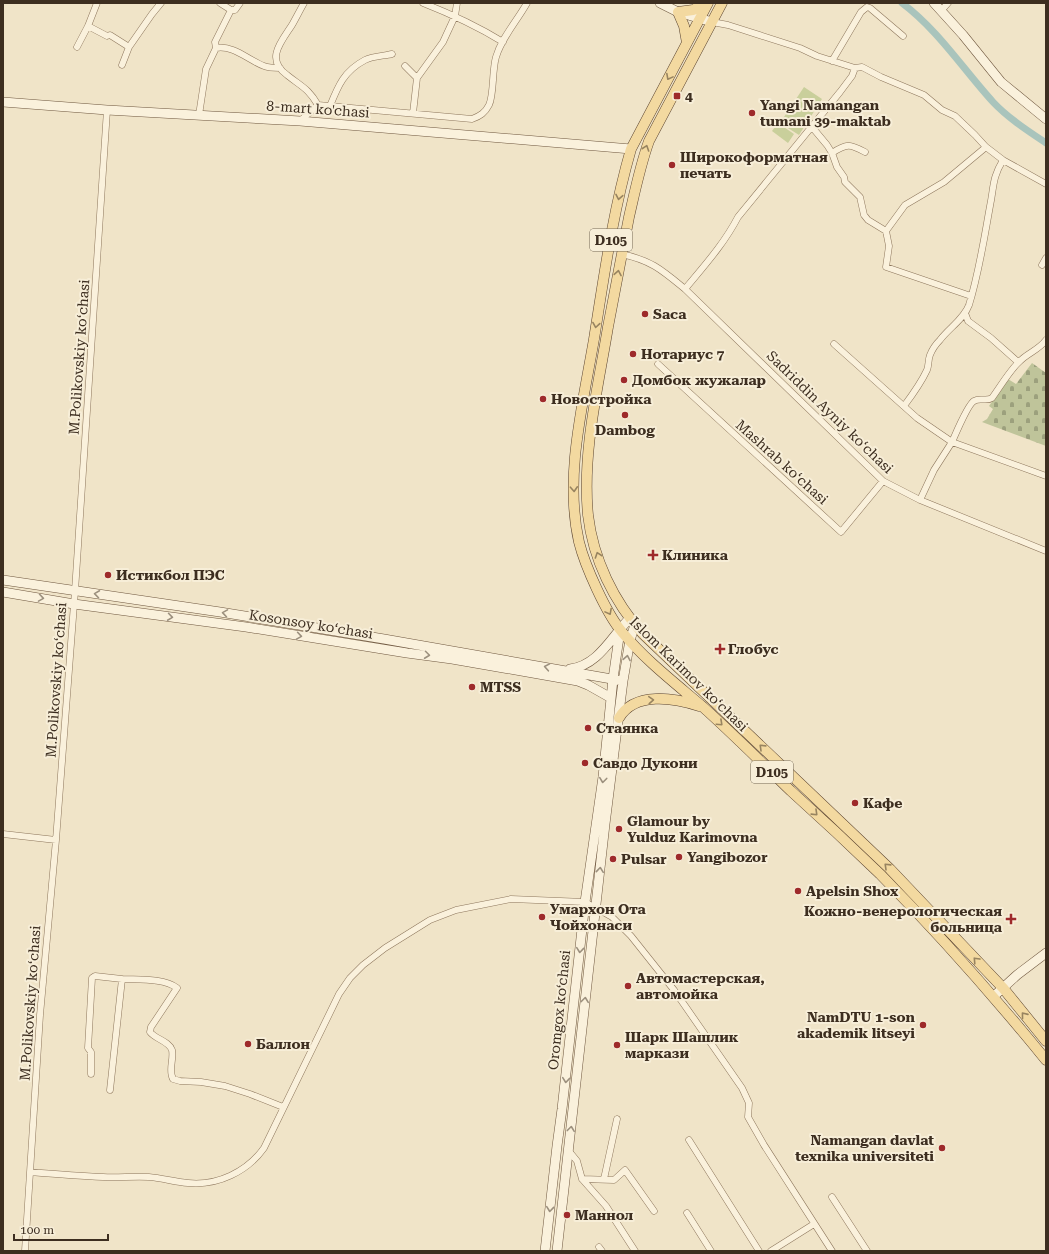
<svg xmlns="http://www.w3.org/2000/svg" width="1049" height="1254" viewBox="0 0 1049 1254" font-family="'Roboto Serif',serif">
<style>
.cemetery{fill:url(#cemetery-stones)}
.pitch{fill:#c9cf9b}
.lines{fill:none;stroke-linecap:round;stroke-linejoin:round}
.canal{stroke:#a9c4bc;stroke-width:7}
.street-casing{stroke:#8d765c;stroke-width:7}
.secondary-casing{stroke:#6f573f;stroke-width:10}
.primary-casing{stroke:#5b4430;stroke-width:11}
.street{stroke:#faf1dc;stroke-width:6}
.secondary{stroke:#faf1dc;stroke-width:9}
.primary{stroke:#f3d9a0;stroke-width:10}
.oneway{stroke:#988460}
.oneway2{stroke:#9c907e}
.poi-dot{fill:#9e2a2b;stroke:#f7eed8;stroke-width:1.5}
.labels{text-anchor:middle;stroke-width:4;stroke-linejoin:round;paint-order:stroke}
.shield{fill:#f7eed8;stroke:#756857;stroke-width:1}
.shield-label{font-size:13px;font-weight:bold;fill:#3d2e20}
.poi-label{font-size:14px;font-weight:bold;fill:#3d2e20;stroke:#f7eed8;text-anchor:start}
.street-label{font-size:14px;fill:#3d2e20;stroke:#f7eed8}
</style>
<defs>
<pattern id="cemetery-stones" width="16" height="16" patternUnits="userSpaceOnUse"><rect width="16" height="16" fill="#bfc49a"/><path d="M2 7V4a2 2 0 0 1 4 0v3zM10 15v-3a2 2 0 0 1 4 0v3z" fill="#9ca07d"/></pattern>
</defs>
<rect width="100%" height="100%" fill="#f0e4c8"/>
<path class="cemetery" d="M1032,363L1046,373V446L982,422L987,419L993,409L989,406L1008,379L1016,384Z"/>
<path class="pitch" d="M804,87L822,99L799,135L780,123Z
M778,123L794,134L788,143L772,131Z"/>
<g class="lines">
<path class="canal" d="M902,3C938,30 963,69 993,102C1008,118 1028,131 1046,143"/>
<defs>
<path id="street" d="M220,3L231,10
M304,3C300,10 296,18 292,25C281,42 265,59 287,75C302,87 308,88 318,105
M423,3C451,14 477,26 503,42
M941,11L948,3
M712,22L728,25L800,48L817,56L855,68L862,67L881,77L924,95L942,110L955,116L975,135L986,147L1003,160L1046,184
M88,26L107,36L110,35L129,47L152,14L161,3
M77,47L88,26L97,3
M216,48C234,45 248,60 264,66C269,68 274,68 280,68
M832,61L861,12L867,7L870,8L903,36
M122,65L129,47
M405,66L417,78
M330,106C338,86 344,71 365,60C373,56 384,56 392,54
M413,113L417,78L443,42L455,16L457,3
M199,115L206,69L216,48L215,42L231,10H235L240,3
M300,121L318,105L472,119C480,116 485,113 489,105C494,95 492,70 496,57C502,37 517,21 527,3
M812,127L827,145L832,153L837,167L844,177L845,182L860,197L864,215L868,220L886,231
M832,153C847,143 850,144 865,152
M621,254C651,260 662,270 685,289L883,481L920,500L1046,551
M1042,265L1046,258
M685,289C704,266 724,244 738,217L840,92L852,76L855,68
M971,296L886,267L889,246L886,231L905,205L944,182L986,147
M965,313L968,321L991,338L1018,362
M834,344L917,418L952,442C956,433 968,404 974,401C980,397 986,402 992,398C1000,387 1010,370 1019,362C1027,353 1039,350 1046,340
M658,364L841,532L883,481
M904,406C913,394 921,383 927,370C929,365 928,360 930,355C932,350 936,344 940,340C949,328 964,319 969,305C979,273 984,239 990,206C994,187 992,178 1003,160
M920,500L934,470L952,442L1046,476
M3,834L56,840
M91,1074V1052L88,1048L92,978L95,976L122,979
M110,1090L122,979C138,980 164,978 177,988L151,1027L150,1032C155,1039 169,1041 172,1050C174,1060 168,1070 173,1079L180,1081L201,1082L225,1086L250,1094L283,1107
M689,1140L759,1251
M568,1150L577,1161L582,1179L606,1206L635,1251
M30,1172C54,1174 79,1176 103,1177C118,1178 133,1176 149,1177C162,1178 175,1182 188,1183C217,1186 247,1172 264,1148L339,994L350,978L363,965L385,948L430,920L456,910L511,899L585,902L612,917L631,936L674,990L742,1088L749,1103L748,1117L764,1145L832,1251
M582,1179L614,1180L625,1170L654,1211
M604,1179L617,1119
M832,1197L867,1251
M687,1213L711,1251
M599,1247L602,1251
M25,1251L40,1015L56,840L75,591L107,110
M771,1251L814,1224"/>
<path id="secondary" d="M660,3L678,12L712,22
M934,3L963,35L1001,82L1046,119
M3,102L107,110L300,121L631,149
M3,580L220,612L384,639L623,681
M3,592L74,604L246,627L407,653L452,659L578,681L588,685L611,698
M570,669C599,665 611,637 630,618
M994,996L1017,975L1046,953
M545,1251L557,1146L562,1109L585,902L603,777L613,679L620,630
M557,1251L605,824L623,681L630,640L635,625"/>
<path id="primary" d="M708,3L631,149C613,211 604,276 594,339C583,404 564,477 579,542C585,566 606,613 622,632C645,660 675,683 703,707C733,734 762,763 791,791C821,818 851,846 880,874C938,933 993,995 1046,1060
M722,3L649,141C640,166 635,191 629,217C622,253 615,290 608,327C598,388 582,452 588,515C593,559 614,602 643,634L890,869L1003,988L1046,1041
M687,43L684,26L678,12L693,10L706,3
M619,718C635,691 674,698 699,706"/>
</defs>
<use href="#street" class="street-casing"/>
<use href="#secondary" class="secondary-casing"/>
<use href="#primary" class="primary-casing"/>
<use href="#street" class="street"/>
<use href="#secondary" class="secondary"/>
<use href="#primary" class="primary"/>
</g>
<defs><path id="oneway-chevron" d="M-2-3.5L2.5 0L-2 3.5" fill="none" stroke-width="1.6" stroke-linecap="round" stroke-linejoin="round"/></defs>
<g class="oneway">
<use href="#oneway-chevron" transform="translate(669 77) rotate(118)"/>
<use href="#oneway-chevron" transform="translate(646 148) rotate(-71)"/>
<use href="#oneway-chevron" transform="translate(619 197) rotate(101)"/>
<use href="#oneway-chevron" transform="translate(618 273) rotate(-80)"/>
<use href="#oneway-chevron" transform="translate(596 325) rotate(99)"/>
<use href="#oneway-chevron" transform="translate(574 489) rotate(87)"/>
<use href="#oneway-chevron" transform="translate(598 555) rotate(-109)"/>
<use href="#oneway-chevron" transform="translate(609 612) rotate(62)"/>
<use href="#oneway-chevron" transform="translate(651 700) rotate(-4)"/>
<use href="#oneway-chevron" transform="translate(720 723) rotate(43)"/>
<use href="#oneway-chevron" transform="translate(762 747) rotate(-136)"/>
<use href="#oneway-chevron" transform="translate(815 813) rotate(44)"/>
<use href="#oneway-chevron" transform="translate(887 866) rotate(-136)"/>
<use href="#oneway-chevron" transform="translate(976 960) rotate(-133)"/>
<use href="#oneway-chevron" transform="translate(1024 1015) rotate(-129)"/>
</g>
<g class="oneway2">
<use href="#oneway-chevron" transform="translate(97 594) rotate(-172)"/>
<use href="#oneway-chevron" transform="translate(41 598) rotate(9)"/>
<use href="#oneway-chevron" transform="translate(225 613) rotate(-171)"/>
<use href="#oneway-chevron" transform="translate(170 617) rotate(8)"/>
<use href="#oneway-chevron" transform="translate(299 636) rotate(9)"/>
<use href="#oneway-chevron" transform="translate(427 655) rotate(7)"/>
<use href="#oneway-chevron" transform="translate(627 658) rotate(-80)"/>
<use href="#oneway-chevron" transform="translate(547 667) rotate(-170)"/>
<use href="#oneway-chevron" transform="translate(603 780) rotate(97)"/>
<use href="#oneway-chevron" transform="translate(600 870) rotate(-84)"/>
<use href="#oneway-chevron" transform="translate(580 950) rotate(96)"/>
<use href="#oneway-chevron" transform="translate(585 1000) rotate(-83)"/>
<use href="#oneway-chevron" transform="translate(566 1080) rotate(96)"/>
<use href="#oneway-chevron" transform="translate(571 1129) rotate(-83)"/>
<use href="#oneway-chevron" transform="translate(550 1209) rotate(96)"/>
</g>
<g class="poi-dot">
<rect x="673" y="92" width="8" height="8" rx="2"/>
<circle cx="752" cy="113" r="4"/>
<circle cx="672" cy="165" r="4"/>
<circle cx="645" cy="314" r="4"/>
<circle cx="633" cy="354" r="4"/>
<circle cx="624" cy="380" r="4"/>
<circle cx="543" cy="399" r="4"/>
<circle cx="625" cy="415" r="4"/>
<path d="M651 549h4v4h4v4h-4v4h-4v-4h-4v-4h4z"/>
<circle cx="108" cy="575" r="4"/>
<path d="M718 643h4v4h4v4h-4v4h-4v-4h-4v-4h4z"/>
<circle cx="472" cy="687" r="4"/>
<circle cx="588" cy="728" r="4"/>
<circle cx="585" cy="763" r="4"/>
<circle cx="855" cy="803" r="4"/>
<circle cx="619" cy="829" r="4"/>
<circle cx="679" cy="857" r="4"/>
<circle cx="613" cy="859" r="4"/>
<circle cx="798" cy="891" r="4"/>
<circle cx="542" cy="917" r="4"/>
<path d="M1009 913h4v4h4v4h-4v4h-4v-4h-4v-4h4z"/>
<circle cx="628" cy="986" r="4"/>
<circle cx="923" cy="1025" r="4"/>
<circle cx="248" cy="1044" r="4"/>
<circle cx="617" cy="1045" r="4"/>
<circle cx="942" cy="1148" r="4"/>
<circle cx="567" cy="1215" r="4"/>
</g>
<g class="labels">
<g class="shield">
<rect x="590" y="229" width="42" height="22" rx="3"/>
<rect x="751" y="761" width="42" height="22" rx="3"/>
</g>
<g class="shield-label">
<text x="611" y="245">D105</text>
<text x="772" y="777">D105</text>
</g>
<g class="poi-label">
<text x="685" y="101">4</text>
<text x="760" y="110">Yangi Namangan<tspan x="760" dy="16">tumani 39-maktab</tspan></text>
<text x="680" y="162">Широкоформатная<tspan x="680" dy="16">печать</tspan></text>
<text x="653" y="319">Saca</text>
<text x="641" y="359">Нотариус 7</text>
<text x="632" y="385">Домбок жужалар</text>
<text x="551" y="404">Новостройка</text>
<text x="625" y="435" text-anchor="middle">Dambog</text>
<text x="662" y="560">Клиника</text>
<text x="116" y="580">Истикбол ПЭС</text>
<text x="728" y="654">Глобус</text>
<text x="480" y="692">MTSS</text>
<text x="596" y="733">Стаянка</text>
<text x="593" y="768">Савдо Дукони</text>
<text x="863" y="808">Кафе</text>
<text x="627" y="826">Glamour by<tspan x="627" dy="16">Yulduz Karimovna</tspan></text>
<text x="687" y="862">Yangibozor</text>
<text x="621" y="864">Pulsar</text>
<text x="806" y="896">Apelsin Shox</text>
<text x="550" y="914">Умархон Ота<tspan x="550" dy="16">Чойхонаси</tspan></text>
<text x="1002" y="916" text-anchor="end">Кожно-венерологическая<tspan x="1002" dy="16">больница</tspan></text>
<text x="636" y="983">Автомастерская,<tspan x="636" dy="16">автомойка</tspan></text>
<text x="915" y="1022" text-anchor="end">NamDTU 1-son<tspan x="915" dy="16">akademik litseyi</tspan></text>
<text x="625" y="1042">Шарк Шашлик<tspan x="625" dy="16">маркази</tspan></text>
<text x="256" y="1049">Баллон</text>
<text x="934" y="1145" text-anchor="end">Namangan davlat<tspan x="934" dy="16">texnika universiteti</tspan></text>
<text x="575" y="1220">Маннол</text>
</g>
<g class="street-label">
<text transform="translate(318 109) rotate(4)" y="5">8-mart ko'chasi</text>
<text transform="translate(79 357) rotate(-86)" y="5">M.Polikovskiy koʻchasi</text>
<text transform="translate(830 412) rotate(44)" y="5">Sadriddin Ayniy koʻchasi</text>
<text transform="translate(782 462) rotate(42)" y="5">Mashrab koʻchasi</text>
<text transform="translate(311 624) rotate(9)" y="5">Kosonsoy koʻchasi</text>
<text transform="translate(689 674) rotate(44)" y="5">Islom Karimov koʻchasi</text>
<text transform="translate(56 680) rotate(-86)" y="5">M.Polikovskiy koʻchasi</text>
<text transform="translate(30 1003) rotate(-86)" y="5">M.Polikovskiy koʻchasi</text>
<text transform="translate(559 1010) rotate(-84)" y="5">Oromgox ko‘chasi</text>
</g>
</g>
<rect width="1049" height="1254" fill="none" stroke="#3d2e20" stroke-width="8"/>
<path d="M14 1234v6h94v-6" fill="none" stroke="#3d2e20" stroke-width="2"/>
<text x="20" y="1234" font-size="12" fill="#3d2e20" stroke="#f7eed8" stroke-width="3" paint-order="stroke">100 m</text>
</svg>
